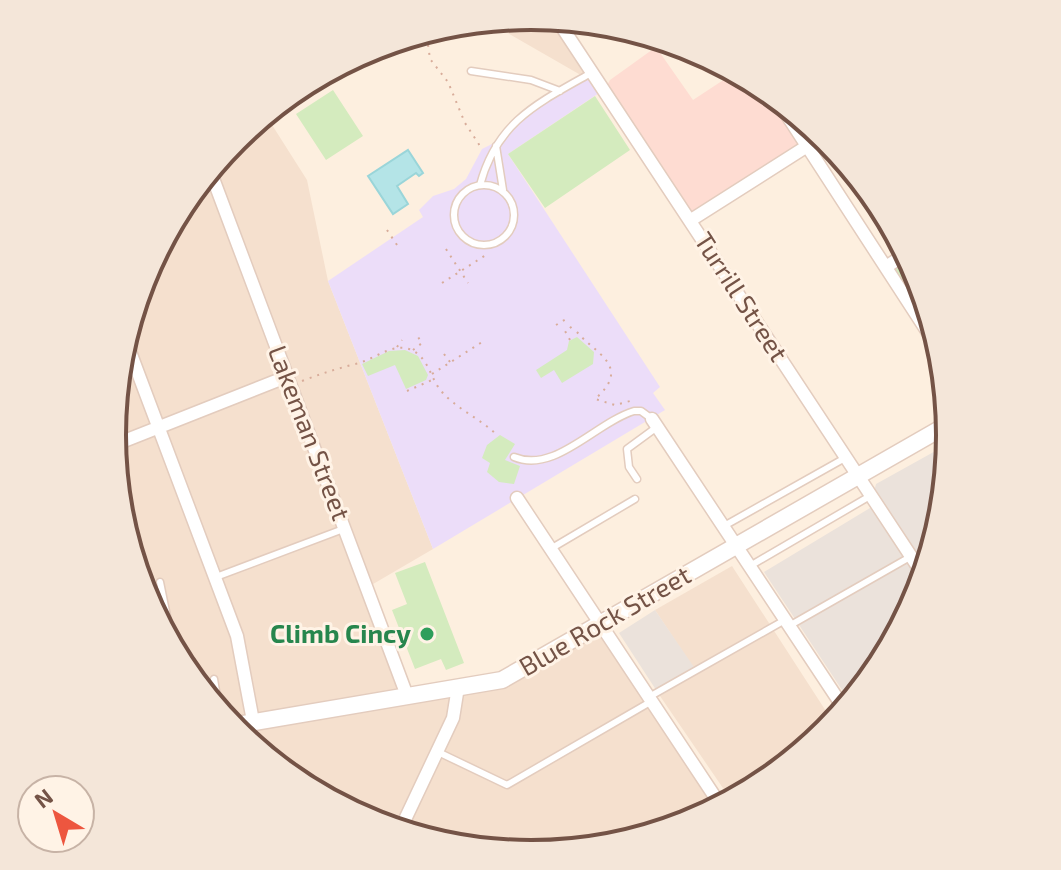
<svg xmlns="http://www.w3.org/2000/svg" width="1061" height="870" viewBox="0 0 1061 870" font-family="'Exo 2',sans-serif">
<style>
.residential{fill:#f5e0ce}
.commercial{fill:#fedcd2}
.industrial{fill:#ebe2db}
.education{fill:#ecddf9}
.green{fill:#d4ebbe}
.water{fill:#b4e4e7;stroke:#9ad5d9;stroke-width:2}
.lines{fill:none;stroke-linecap:round;stroke-linejoin:round}
.service-casing{stroke:#e3ccbe;stroke-width:9}
.minor-casing{stroke:#e3ccbe;stroke-width:15}
.tertiary-casing{stroke:#e3ccbe;stroke-width:19}
.path{stroke:#d8ac9a;stroke-width:2;stroke-dasharray:2 6;stroke-linecap:butt}
.service{stroke:#fff;stroke-width:6}
.minor{stroke:#fff;stroke-width:12}
.tertiary{stroke:#fff;stroke-width:16}
.leisure-dot{fill:#2e9e5b;stroke:#fff3e6;stroke-width:3}
.labels{text-anchor:middle;stroke-width:6;stroke-linejoin:round;paint-order:stroke}
.street-label{font-size:26px;fill:#745346;stroke:#fff3e6}
.leisure-label{font-size:26px;font-weight:bold;fill:#27864d;stroke:#fff3e6;text-anchor:end}
.rim{fill:none;stroke:#745346;stroke-width:4}
</style>
<rect width="100%" height="100%" fill="#fdefdf"/>
<path class="residential" d="M531,16L558,21L605,89L492,24Z
M267,117L307,180L328,281L433,549L368,587L406,693L502,680L601,622L716,798L690,822L530,854L370,822L234,731L143,595L112,435L144,274L235,138Z
M732,566L833,722L727,794L660,696L697,673L655,610Z"/>
<path class="commercial" d="M656,47L693,100L731,75L823,136L691,220L605,89L610,80Z"/>
<path class="industrial" d="M948,444L917,596L848,699L764,572L870,508L876,484Z
M655,610L698,673L660,696L619,633Z"/>
<path class="education" d="M591,73L605,89L508,154L660,387L653,393L665,410L433,549L328,281L423,217L419,210L433,196L454,189L466,179L482,149L496,142L508,127Z"/>
<path class="green" d="M333,90L363,136L326,160L296,114Z
M595,96L630,150L545,208L508,154Z
M904,255L918,275L929,334L886,267Z
M577,337L594,352L593,364L562,383L554,370L541,378L536,370L567,350L569,341Z
M405,350L418,356L428,375L426,380L406,389L395,365L368,376L362,364L389,351Z
M500,435L515,444L505,460L520,466L514,484L499,482L487,472L490,463L482,458L487,445Z
M425,562L464,663L446,670L441,659L415,669L392,610L407,604L395,573Z"/>
<path class="water" d="M408,150L423,173L419,176L416,173L397,186L408,204L393,214L368,176Z"/>
<g class="lines">
<defs>
<path id="service" d="M471,71L531,80L560,91
M496,146L503,190
M480,185C497,122 536,104 591,73
M454 215a30 30 0 1 1 60 0a30 30 0 1 1-60 0Z
M514,457C555,474 595,423 634,411H641L652,419
M637,479L629,467L627,449L657,427
M724,526L845,458
M552,548L635,499
M750,566L870,496
M216,577L346,528
M160,582L171,636
M789,626L910,557
M214,679L219,709
M649,697L785,620
M438,752L507,785L652,701"/>
<path id="minor" d="M558,21L922,573
M783,109L929,334
M211,173L406,693
M691,220L823,136
M886,267L904,255
M129,349L237,636L253,721
M652,419L843,707
M114,445L286,377
M517,498L719,803
M401,828L453,718L458,687"/>
<path id="tertiary" d="M231,726L502,680L947,425"/>
</defs>
<use href="#service" class="service-casing"/>
<use href="#minor" class="minor-casing"/>
<use href="#tertiary" class="tertiary-casing"/>
<path class="path" d="M427,37L430,59L448,82L465,123L482,149
M417,39L425,45
M387,230L397,245
M446,249L468,283
M442,283L489,253
M556,325L568,318
M577,332C594,353 633,366 595,399L615,405L634,400
M570,340L565,331L573,326
M397,347L402,340
M413,350L422,343L418,337
M444,354L450,362
M432,374L482,342
M302,381C320,374 336,369 355,364C376,360 398,336 419,355C430,365 432,381 442,392C457,409 479,418 496,434
M407,391L432,380"/>
<use href="#service" class="service"/>
<use href="#minor" class="minor"/>
<use href="#tertiary" class="tertiary"/>
</g>
<circle class="leisure-dot" cx="427" cy="634" r="8"/>
<g class="labels">
<g class="street-label">
<text transform="translate(741 297) rotate(57)" y="9">Turrill Street</text>
<text transform="translate(309 433) rotate(69)" y="9">Lakeman Street</text>
<text transform="translate(605 621) rotate(-30)" y="9">Blue Rock Street</text>
</g>
<g class="leisure-label">
<text x="411" y="643">Climb Cincy</text>
</g>
</g>
<path d="M0 0H1061V870H0ZM126 435a405 405 0 1 1 810 0a405 405 0 1 1-810 0Z" fill="#f4e6d9" fill-rule="evenodd"/>
<path class="rim" d="M126 435a405 405 0 1 1 810 0a405 405 0 1 1-810 0Z"/>
<g transform="translate(56 814) rotate(322)"><circle r="38" fill="#fff3e6" stroke="#c7b3a6" stroke-width="2"/>
<path d="M0-6L14 30L0 20L-14 30Z" fill="#ed563f"/>
<text y="-12" font-size="22" font-weight="bold" text-anchor="middle" fill="#745346">N</text>
</g>
</svg>
